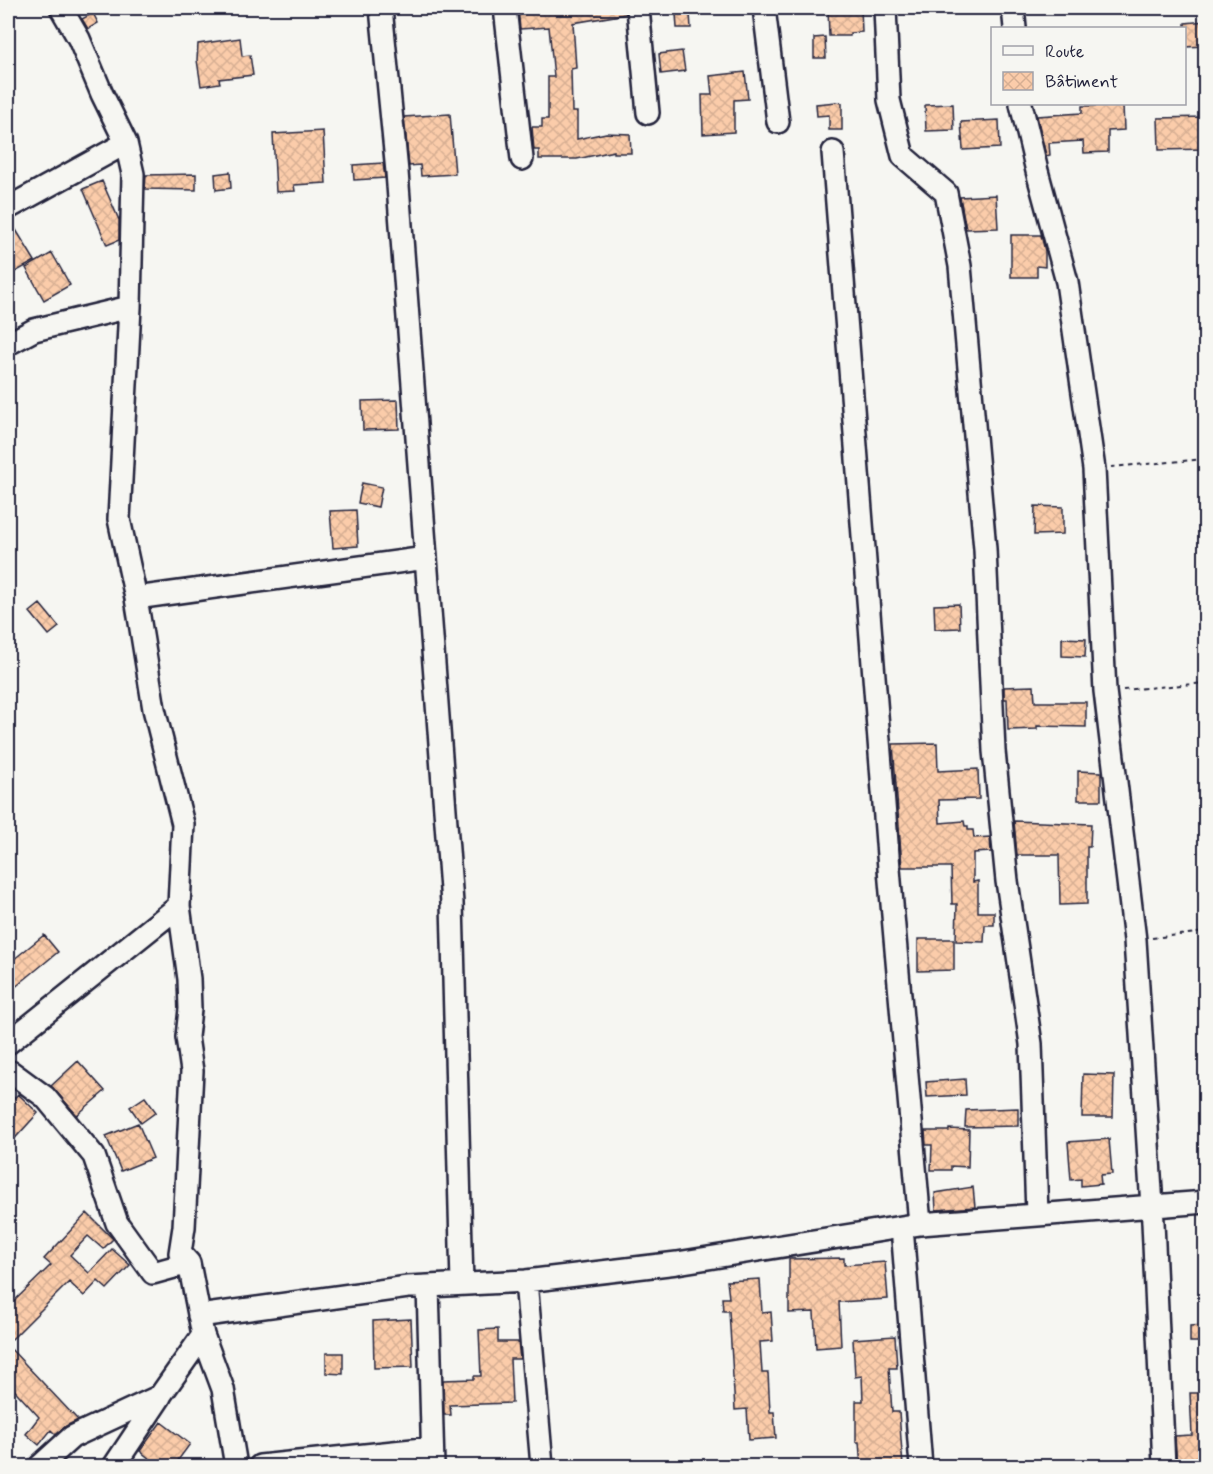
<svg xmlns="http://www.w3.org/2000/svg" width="1213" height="1474" viewBox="0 0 1213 1474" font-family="Mynerve,sans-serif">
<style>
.building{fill:url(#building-cross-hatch);stroke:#22223b;stroke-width:1.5}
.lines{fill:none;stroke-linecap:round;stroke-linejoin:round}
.minor-casing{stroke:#22223b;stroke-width:26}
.path{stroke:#22223b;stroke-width:2;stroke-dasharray:4.5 4.5;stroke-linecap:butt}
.minor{stroke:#f6f6f2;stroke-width:21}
</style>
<defs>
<pattern id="building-cross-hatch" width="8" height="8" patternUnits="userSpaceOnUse" patternTransform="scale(1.5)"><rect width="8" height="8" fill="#fbccaa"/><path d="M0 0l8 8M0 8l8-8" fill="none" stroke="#d7af93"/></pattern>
</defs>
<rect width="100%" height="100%" fill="#f6f6f2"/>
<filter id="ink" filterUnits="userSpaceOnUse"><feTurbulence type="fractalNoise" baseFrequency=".0167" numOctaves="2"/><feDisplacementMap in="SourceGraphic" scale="12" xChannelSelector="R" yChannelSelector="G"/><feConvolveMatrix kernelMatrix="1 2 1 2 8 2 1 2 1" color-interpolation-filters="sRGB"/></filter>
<g filter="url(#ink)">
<path class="building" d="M518,8H626V14L573,23L576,68L571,69L572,112H577V139L606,133L630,134L631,153H614V151L577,159H539V150H534L532,127H542V119H548V77H554L549,27L520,29Z
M828,8H861L862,32L850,33V36H829Z
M93,13L98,23L88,29L82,19Z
M676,14H690L691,28H677Z
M1206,21V46L1185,47V23Z
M825,37L826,58H814V38Z
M240,38L242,56L250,55L253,75L219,79L220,83L201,86L197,60L198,44Z
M682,51L685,71L661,74L659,54Z
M745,72L748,99L734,100V132L703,134L702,95H712L710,76Z
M837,102L842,103V130H829V115L817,116L816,104Z
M953,104L954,130L926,131L925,105Z
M1123,105L1124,130L1108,131V152L1084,153L1083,141L1049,143L1050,155L1046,156L1037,116L1082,113V106Z
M450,114L455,174L421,176L420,165L409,166L404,117Z
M1205,117L1206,149L1159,150L1158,118Z
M999,120L1000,148L963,150L961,122Z
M323,131L326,183L294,185L295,191L276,192L273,134Z
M383,163L385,178L354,180L353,165Z
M230,172L231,188L216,190L215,174Z
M196,174V190L145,189L146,175Z
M102,181L119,220V240L107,245L83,189Z
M996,195L998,228L966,229L960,197Z
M10,220L35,261L8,276V259L14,256L8,244V221Z
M1011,235H1041L1045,251V267L1037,266V277H1011Z
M52,253L70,285L44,300L26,268Z
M398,400L399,429L363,430L362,401Z
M362,483L382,487L378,507L358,503Z
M1035,506L1063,507V534L1034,535Z
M356,510L358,546L333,548L330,511Z
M40,604L59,627L49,635L30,612Z
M959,604L960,628L935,629L934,605Z
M1062,638L1086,639L1085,657L1062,656Z
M1034,686L1035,702H1086V727L1037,726V729L1008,730L1007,699H1004V687Z
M937,743L938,771L978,769L979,799L939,800L940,823L964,821L965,826H968V830H973L974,838L990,837L991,852L973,853V882L978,881V912H994V925H985L984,942L956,941L957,904H952L951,867H902L893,744Z
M1078,771L1101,772V800H1078Z
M1014,821L1091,824L1090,847H1087V904L1060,905L1059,855H1017Z
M44,935L58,952L8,993V964Z
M918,939H954V970L918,971Z
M78,1061L105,1091L77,1115L51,1086Z
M1083,1074L1114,1075L1113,1117H1082Z
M965,1079L966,1095L927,1097L926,1082Z
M18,1094L38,1113L8,1146V1105Z
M145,1097L156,1112L141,1123L130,1107Z
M1018,1108V1126L965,1127L966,1110Z
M138,1123L153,1158L121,1171L106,1136Z
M949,1129L969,1130L968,1167L951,1166V1170H931L932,1145H926L925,1131H949Z
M1109,1139L1112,1174L1100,1175L1101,1184L1081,1186V1179L1071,1180L1068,1142Z
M973,1187L975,1207L936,1210L935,1193Z
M87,1213L113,1239L103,1249L88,1236L70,1255L89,1273L112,1249L130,1265L107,1289L98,1281L84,1296L69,1282L8,1343V1307L51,1265L44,1259Z
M844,1258V1265L885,1262L888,1299L839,1302L841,1346L816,1348L814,1312L789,1313V1259Z
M760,1279L762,1313L771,1312L773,1341L760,1342L762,1373H768L770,1412H774L776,1438L749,1440L747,1409L735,1410L729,1311H723L722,1298H729L727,1281Z
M411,1319L413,1367L374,1368L373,1321Z
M1206,1325V1342H1190V1326Z
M498,1329V1342H518L520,1359H510L512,1403L450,1405L451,1415H444L443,1380L474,1379V1376H481L479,1330Z
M895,1336L897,1368H889L892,1412H899L903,1467H861L859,1442H856V1401H863L862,1376L855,1377L853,1339Z
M8,1346L78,1420L66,1426L56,1435L51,1430L39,1445L26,1434L39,1417L8,1383Z
M326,1353H343V1374L326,1373Z
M1190,1393H1206V1467H1177L1175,1436L1192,1435Z
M161,1422L190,1444L173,1467H160L140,1451Z"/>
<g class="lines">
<defs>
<path id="minor" d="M381,8L397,172L452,903L462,1284
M505,8L522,159
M638,8L648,113
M764,8L778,122
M885,8L889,100L903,156L946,193L960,266L985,549L994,751L1007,881L1031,1044L1037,1214
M1013,8L1015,28
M1021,104L1037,171L1067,282L1094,469L1105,691L1135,940L1153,1222L1164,1466
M833,152L890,881L920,1224
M8,208L126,143
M8,344L34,330L130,307
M136,598L426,558
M8,1043L179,906
M8,1072H11L45,1097L94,1156L117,1223L153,1273L189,1263
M902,1227L921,1466
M526,1281L542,1466
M428,1286L433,1466
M199,1316L408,1287L526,1281L677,1263L920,1224L1206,1202
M203,1335L223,1389L236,1466
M40,1466L72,1437L160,1396L203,1335L189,1263L180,1253L184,1227L192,1071L187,1037L190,1009L189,979L179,906L183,824L154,709L136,598L119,519L130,307L133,174L126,143L102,94L79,39L61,8
M114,1466L160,1397
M260,1466L432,1448"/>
</defs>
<use href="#minor" class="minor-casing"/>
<path class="path" d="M1111,467L1206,459
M1123,690L1206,683
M1152,938L1206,932"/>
<use href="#minor" class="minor"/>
</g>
</g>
<rect width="1213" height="1474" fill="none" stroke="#f6f6f2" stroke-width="30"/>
<rect x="15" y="15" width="1183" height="1444" fill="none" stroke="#22223b" stroke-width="2" filter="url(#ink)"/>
<rect x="991" y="27" width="195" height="78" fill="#f6f6f2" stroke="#a1a1a9" stroke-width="1.5"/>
<rect x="1003" y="46" width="30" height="9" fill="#f6f6f2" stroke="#a1a1a9" stroke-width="1.5"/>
<text x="1045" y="57" font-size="18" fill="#22223b">Route</text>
<rect x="1003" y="72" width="30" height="18" fill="url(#building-cross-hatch)" stroke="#a1a1a9" stroke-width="1.5"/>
<text x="1045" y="87" font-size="18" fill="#22223b">Bâtiment</text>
</svg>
